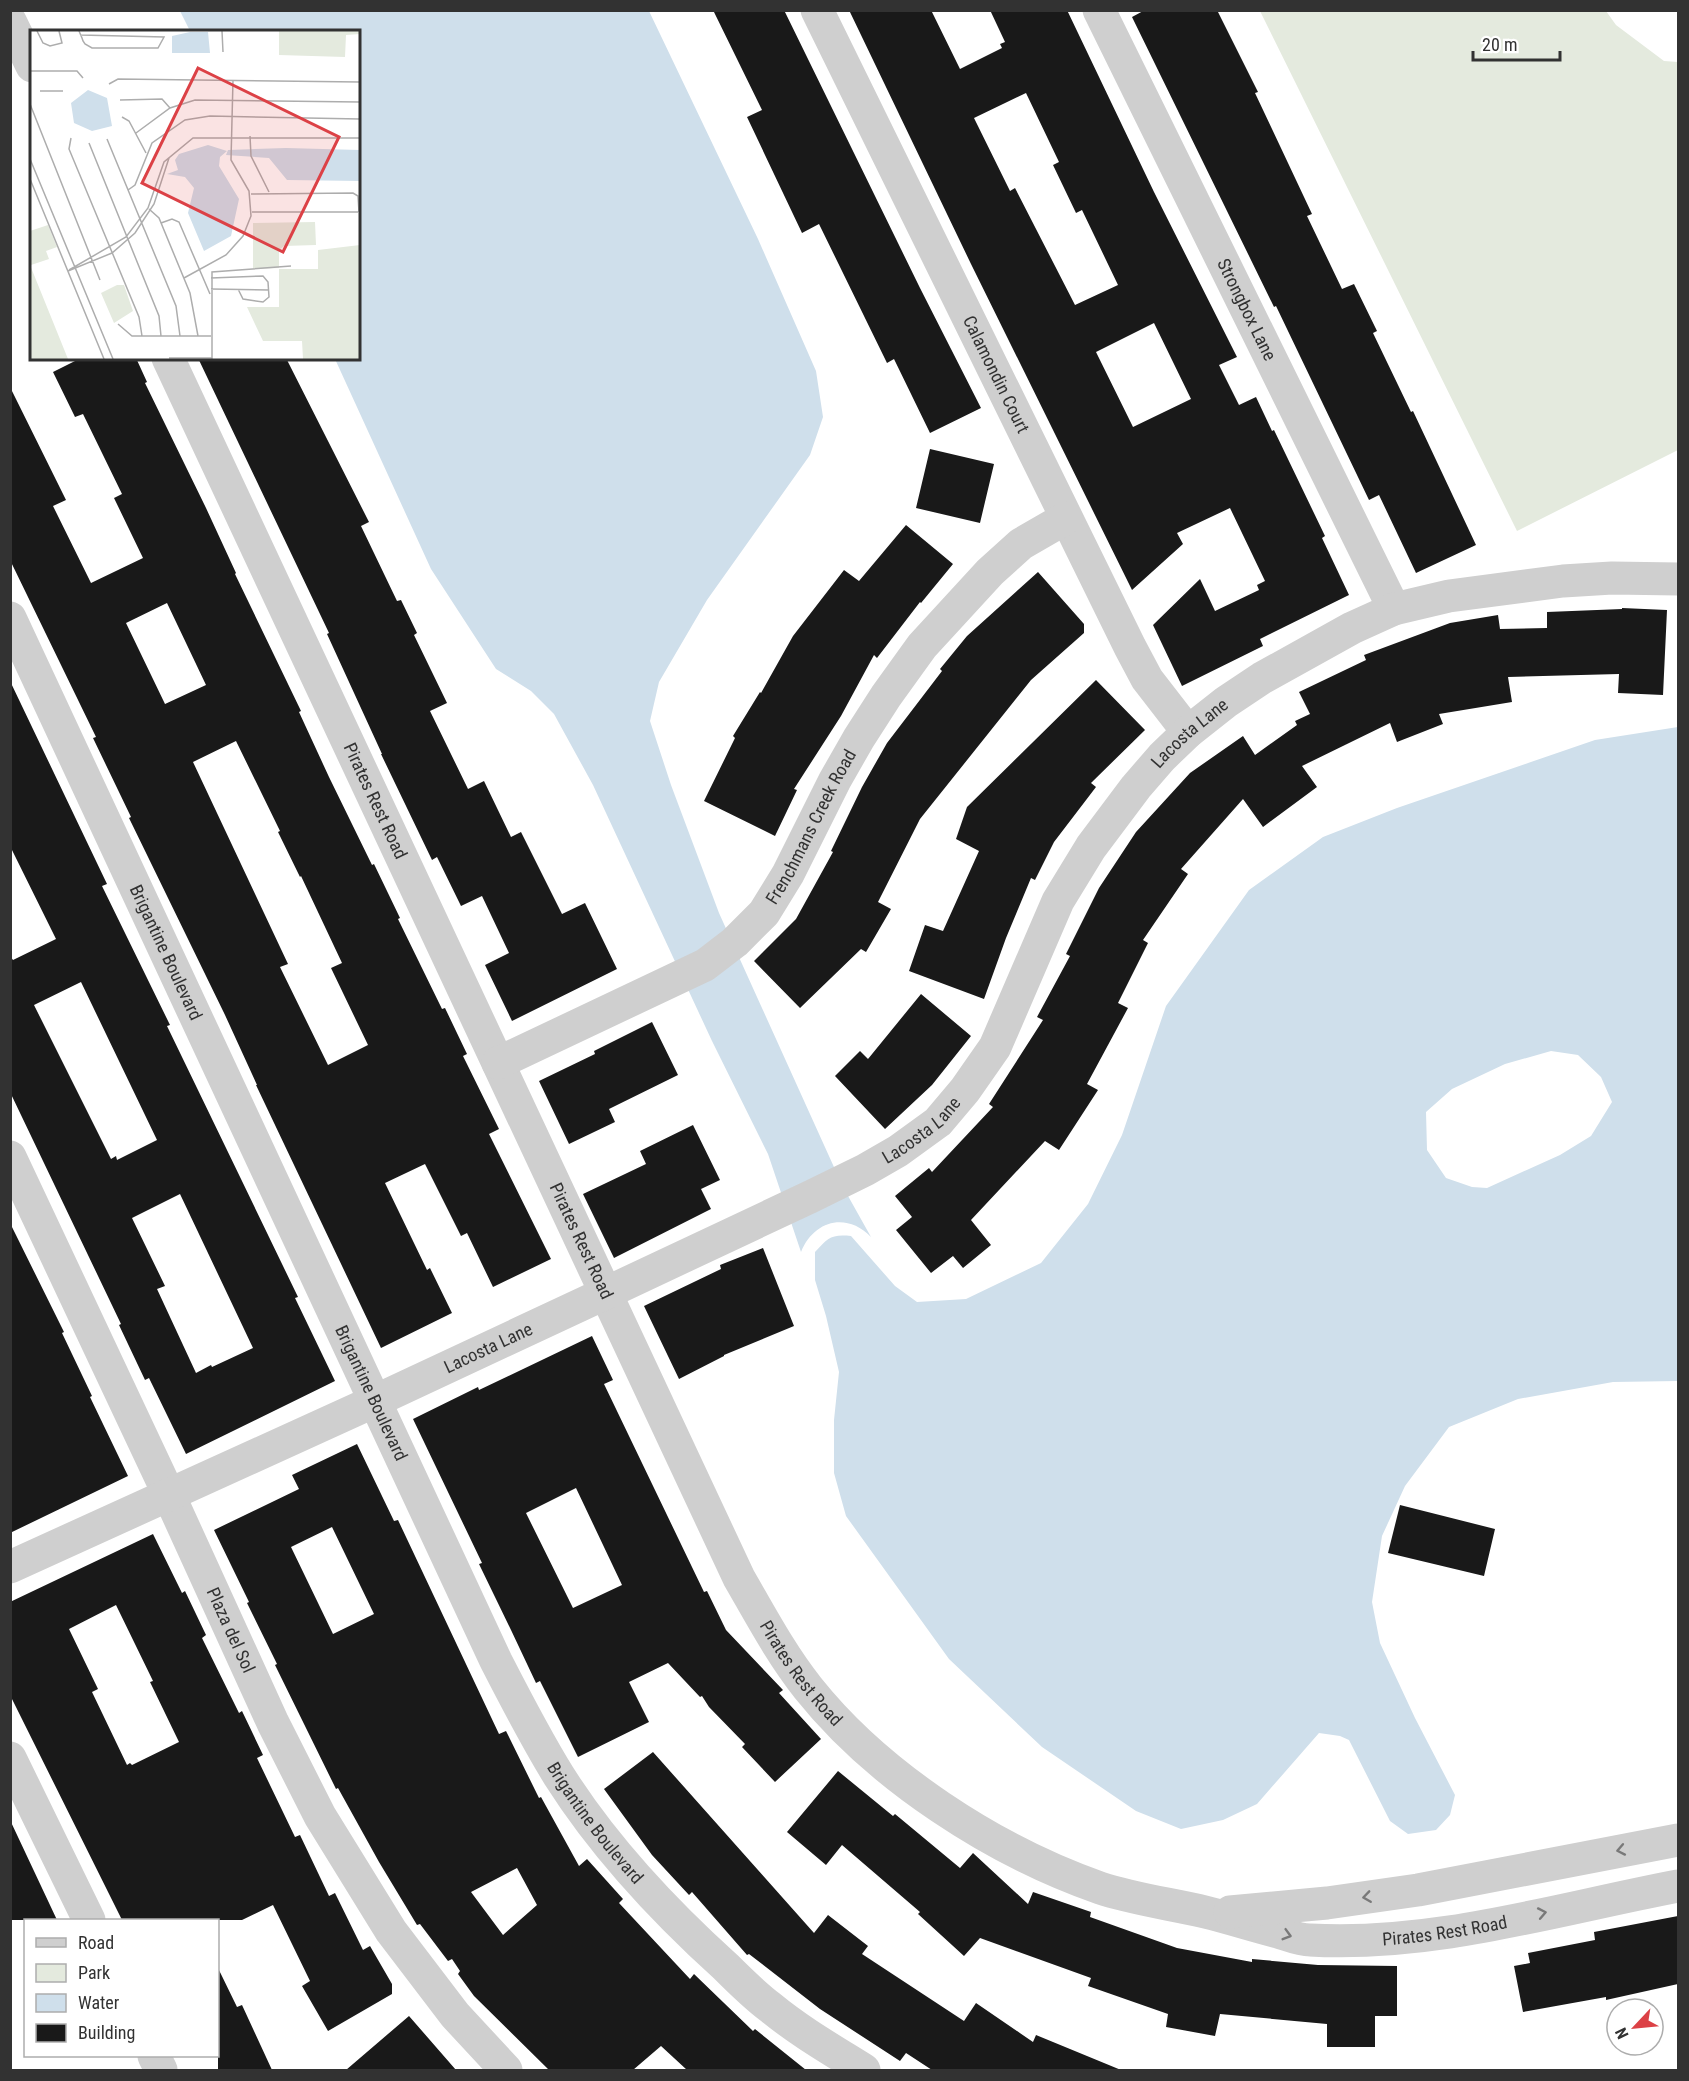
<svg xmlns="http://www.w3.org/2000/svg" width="1689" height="2081" viewBox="0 0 1689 2081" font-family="'Roboto Condensed',sans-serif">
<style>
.green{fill:#e4eade}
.water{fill:#cfdfeb;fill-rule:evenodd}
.building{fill:#191919;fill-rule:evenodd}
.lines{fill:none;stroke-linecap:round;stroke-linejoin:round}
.minor{stroke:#cfcfcf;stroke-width:33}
.oneway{stroke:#797979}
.labels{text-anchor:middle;stroke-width:6;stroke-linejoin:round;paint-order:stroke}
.street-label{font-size:18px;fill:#323232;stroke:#fff}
.inset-road{fill:none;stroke:#adadad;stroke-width:1.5}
.view{fill:#dc4146;fill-opacity:0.15;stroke:#dc4146;stroke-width:3}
.inset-edge{fill:none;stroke:#323232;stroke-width:3}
</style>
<rect width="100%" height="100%" fill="#fff"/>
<path class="green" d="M1260,11H1606L1616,25L1664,61L1678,62V450L1517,531Z"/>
<path class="water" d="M180,11H649L758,239L816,371L823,417L810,455L707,600L659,682L650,721L671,785L719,913L843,1187L871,1237C847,1212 814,1220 801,1252L768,1154L712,1041L593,785L554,714L531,691L496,669L431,569L335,359L358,358V32L190,31Z
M1678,727V1381L1613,1382L1518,1399L1449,1427L1405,1486L1382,1536L1372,1602L1380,1643L1415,1718L1455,1795L1450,1815L1436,1830L1408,1834L1390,1821L1349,1740L1340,1736L1319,1733L1257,1804L1223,1820L1181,1829L1136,1811L1042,1747L949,1659L846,1516L834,1473V1420L839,1372L826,1316L815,1280V1252C828,1238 831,1234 851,1236L895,1286L917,1302L966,1299L1041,1263L1088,1204L1122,1135L1166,1006L1249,890L1323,837L1397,808L1595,740ZM1551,1051L1578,1055L1601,1077L1612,1102L1591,1136L1560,1155L1487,1188L1472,1187L1446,1178L1427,1150L1426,1112L1452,1089L1505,1064Z"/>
<path class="building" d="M713,10H784L920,288L981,408L930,433L894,359L887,363L819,224L802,233L747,117L762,110Z
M849,10H931L960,69L1002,48L1000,44L1005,42L990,10H1067L1154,192L1237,357L1219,365L1239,405L1256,397L1272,431L1274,430L1325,536L1322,538L1349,595L1260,639L1263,646L1182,686L1153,625L1200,579L1215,611L1259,590L1257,585L1265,581L1230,508L1177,533L1183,544L1132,590L971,264ZM1026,93L1059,162L1053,165L1076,213L1082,210L1118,285L1075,305L1015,188L1010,191L974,118ZM1154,323L1191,399L1133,427L1096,352Z
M1145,10H1217L1258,92L1255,93L1312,214L1307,216L1342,289L1354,284L1377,331L1373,333L1411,412L1413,411L1476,545L1416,573L1379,495L1369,500L1276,306L1274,307L1132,17Z
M81,358H136L147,382L145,383L206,508L236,573L235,574L301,711L299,712L329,777L372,865L374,864L400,918L398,919L442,1009L445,1008L467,1054L463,1056L499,1129L489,1134L551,1259L493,1287L467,1233L461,1236L425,1164L385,1183L427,1270L430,1268L452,1313L381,1348L256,1085H257L225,1015L129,818L131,817L93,738L96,737L10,560V387L66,500L53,506L91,583L143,558L114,498L122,494L83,414L75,417L53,372ZM167,603L206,685L165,704L126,623ZM236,741L280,831L278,832L300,877L301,876L342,963L331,968L368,1045L328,1065L280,967L288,964L193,762Z
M198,358H286L369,522L361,526L397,601L401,600L417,633L414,635L447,703L430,711L468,789L484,781L511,837L521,832L562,914L585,903L617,969L512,1021L485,965L509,953L482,896L461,906L437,857L432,860L381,754H382L327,634L329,633Z
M930,449L994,464L980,523L916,508Z
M906,525L953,564L921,603L920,602L877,658L874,655L841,716L794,789L797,790L775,836L704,801L735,738L733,736L760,692L761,693L793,636L844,570L859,581Z
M1038,572L1084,624V633L1031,680L920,819L878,902L891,909L866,952L861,949L800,1008L754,961L796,919L833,852L831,851L862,787L887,743L942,671L940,669L967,636Z
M1622,608L1667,610L1663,695L1618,693L1619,674L1508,677L1512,702L1439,714L1443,724L1397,742L1390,723L1302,766L1317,787L1263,827L1243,799L1181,869L1188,874L1143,940L1148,943L1118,1003L1128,1008L1087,1084L1098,1090L1059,1150L1045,1141L971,1220L991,1245L963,1268L953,1256L931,1273L896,1230L912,1217L895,1196L929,1168L932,1172L993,1107L989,1104L1043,1020L1037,1017L1070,956L1066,954L1099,888L1136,832L1190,773L1243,736L1255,755L1297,725L1295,721L1310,714L1299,692L1366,660L1364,655L1450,623L1498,615L1500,629L1547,628V612L1622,609Z
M1096,680L1145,730L1091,783L1096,787L1054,842L1035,880L1031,878L1006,938L984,999L909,971L925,925L943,931L979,851L956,839L967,807Z
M10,681L107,884L102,886L170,1025L167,1026L298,1297L295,1298L335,1381L186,1454L149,1378L145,1380L119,1325L121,1324L10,1092V956L13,960L56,939L10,846ZM81,982L157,1140L117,1160L116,1156L111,1159L34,1005ZM180,1194L253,1348L212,1367L211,1365L196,1373L157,1289L165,1286L132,1218Z
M921,994L971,1036L932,1085L885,1129L835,1076L860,1051L868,1059Z
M652,1022L678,1075L609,1109L615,1122L569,1144L539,1081L595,1054L594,1051Z
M693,1125L720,1180L701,1189L711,1209L614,1258L583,1194L646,1164L640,1151Z
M10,1223L64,1332L62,1333L92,1396L90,1397L128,1476L10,1533Z
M763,1248L794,1326L724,1355V1356L679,1379L644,1306L721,1269L720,1265Z
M592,1336L613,1380L604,1384L704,1592L707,1591L726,1630L783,1690L779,1693L821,1739L775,1782L742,1747L745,1744L709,1707L702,1696L700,1697L668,1663L629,1682L649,1722L578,1757L540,1681L536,1683L511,1630L479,1564L482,1563L413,1419L478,1387L479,1390ZM576,1488L622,1585L573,1608L526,1513Z
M357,1444L394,1521L398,1520L499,1734L506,1731L539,1798L541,1797L579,1866L587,1859L623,1899L619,1903L690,1979L694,1974L753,2031L755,2029L806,2070H687L661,2046L633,2070H549L474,1996L458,1974L460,1971L452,1959L448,1961L420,1924L417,1925L379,1862L338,1788L336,1789L275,1665L277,1664L247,1603L249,1602L214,1530L299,1489L292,1475ZM332,1527L374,1614L333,1634L291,1547ZM517,1868L537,1905L503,1935L471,1892Z
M1400,1505L1495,1529L1484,1576L1388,1553Z
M153,1534L182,1593L185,1591L206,1635L202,1638L239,1713L242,1711L263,1755L257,1758L295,1837L300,1835L329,1896L335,1893L363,1950L370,1946L392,1984V1994L328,2031L302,1986L310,1981L273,1905L242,1920H122L10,1695V1602ZM116,1605L153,1681L150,1682L179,1742L132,1765L130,1763L127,1765L92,1692L98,1689L69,1629Z
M653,1752L814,1933L828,1915L868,1946L862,1954L964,2021L976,2003L1033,2042L1036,2035L1121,2070H932L906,2053L900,2061L820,2009L749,1954L747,1955L692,1892L689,1895L652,1855L604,1789Z
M838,1771L893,1816L895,1814L960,1868L973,1853L1028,1904L1033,1892L1091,1912L1090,1917L1177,1948L1252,1962V1959L1318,1965L1397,1966V2016H1375V2047H1327V2024L1220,2014L1215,2036L1166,2027L1168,2014L1088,1986L1091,1978L980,1938L964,1956L918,1914L920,1912L842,1845L826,1865L787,1832Z
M10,1820L57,1920H10Z
M1678,1916V1984L1606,2000V1997L1523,2012L1514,1966L1530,1963L1528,1953L1595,1940L1594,1932Z
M218,1968L237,2007L242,2005L272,2070H218Z
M409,2016L456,2070H346Z"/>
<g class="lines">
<g class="minor">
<path id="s1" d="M817,10L1130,647L1147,679L1188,732"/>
<path id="s2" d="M1099,10L1394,609"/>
<path d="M10,21L32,66"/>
<path id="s3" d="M168,358L739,1578C761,1616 781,1654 808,1688C878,1776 994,1851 1100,1888C1133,1899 1171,1904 1205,1912C1230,1918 1254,1926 1278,1932C1288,1935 1299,1940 1310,1940C1434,1947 1557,1909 1678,1886"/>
<path id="s4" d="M10,618L496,1661C516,1700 536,1739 559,1776C604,1847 664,1911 726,1967C740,1981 754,1995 770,2007C799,2031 832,2050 864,2070"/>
<path id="s5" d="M498,1063L705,965L735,942L764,913L788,874L835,780L859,738L886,696L922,646L990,572L1021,544L1066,518"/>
<path id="s6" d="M10,1157L169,1495L273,1723L320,1816L391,1931L455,2015L506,2070"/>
<path id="s7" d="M10,1567L375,1401L606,1293L810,1197L865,1170L898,1151L938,1122L965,1090L995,1047L1058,901L1091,847L1136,787L1162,757L1188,732L1226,702L1262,678L1352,628L1394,609L1449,596L1563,581L1612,578L1678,579"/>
<path d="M10,1758L89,1920"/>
<path d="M1230,1912L1327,1903L1418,1890L1678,1840"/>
<path d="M154,2056L161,2070"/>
</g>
</g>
<defs><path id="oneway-chevron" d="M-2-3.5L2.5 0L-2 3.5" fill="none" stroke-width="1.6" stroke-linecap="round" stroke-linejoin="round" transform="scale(1.5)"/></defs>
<g class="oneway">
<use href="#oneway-chevron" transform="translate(1621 1850) rotate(169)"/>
<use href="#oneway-chevron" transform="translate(1367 1897) rotate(172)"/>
<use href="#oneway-chevron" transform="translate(1542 1913) rotate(-11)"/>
<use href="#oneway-chevron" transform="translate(1287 1935) rotate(16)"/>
</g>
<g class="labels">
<g class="street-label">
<text dy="6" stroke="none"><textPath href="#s2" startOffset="334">Strongbox Lane</textPath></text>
<text dy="6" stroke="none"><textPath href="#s1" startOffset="406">Calamondin Court</textPath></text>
<text dy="6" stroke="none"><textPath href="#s7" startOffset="1498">Lacosta Lane</textPath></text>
<text dy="6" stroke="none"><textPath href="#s3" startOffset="489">Pirates Rest Road</textPath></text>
<text dy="6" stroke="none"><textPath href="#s5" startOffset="406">Frenchmans Creek Road</textPath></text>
<text dy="6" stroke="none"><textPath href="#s4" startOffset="369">Brigantine Boulevard</textPath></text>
<text dy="6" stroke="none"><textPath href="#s7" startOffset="1012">Lacosta Lane</textPath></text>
<text dy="6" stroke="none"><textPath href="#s3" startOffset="975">Pirates Rest Road</textPath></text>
<text dy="6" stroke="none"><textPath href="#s7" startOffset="526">Lacosta Lane</textPath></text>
<text dy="6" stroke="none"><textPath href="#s4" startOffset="855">Brigantine Boulevard</textPath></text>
<text dy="6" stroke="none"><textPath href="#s6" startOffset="522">Plaza del Sol</textPath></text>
<text dy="6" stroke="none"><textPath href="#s3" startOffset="1461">Pirates Rest Road</textPath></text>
<text dy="6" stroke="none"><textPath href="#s4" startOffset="1341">Brigantine Boulevard</textPath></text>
<text dy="6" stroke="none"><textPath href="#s3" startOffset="2187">Pirates Rest Road</textPath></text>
</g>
</g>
<g transform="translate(30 30)">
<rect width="330" height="330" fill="#fff"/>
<path d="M249,1H330V4L316,5L315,27L249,25ZM285,192L286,215L254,216L249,220V238L223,239V193ZM18,195L27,217L16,221L19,229L1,235L0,201ZM330,215V329H273L272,311H233L217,277H249V239H288V220ZM0,235L38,329H0ZM87,255H94L103,281L84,293L71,263Z" fill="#e4eade"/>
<path d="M160,2H178L180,23H142V6ZM58,60L77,68L82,96L62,101L44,93L41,73ZM178,115L197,121L190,127L189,136L209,169L201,206L174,221L158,183L164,158L155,147L137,144L148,140L145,130L149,124ZM256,118L330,120V151L257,150L239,128L196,125L198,120Z" fill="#cfdfeb"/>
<path class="inset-road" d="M7,1L13,13L20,16L32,13L29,1M49,1L52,8L53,11L55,14L62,18H128L134,7L50,5M192,1L193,22M0,41H47L53,48M79,54L88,49L330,52M10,61H33M90,70L132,69L140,78M0,74L70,250M92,87L99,91L116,123M106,103L140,78L165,70L330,72M220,106L221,126L239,162M41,108L39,119L109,287L112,306M77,109L146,276L150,306M59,113L129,286L131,306M0,129L83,329M0,149L74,329M98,160L105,155L122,113L155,90L180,86L330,89M221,164L323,163L328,166L329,182M119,179L129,188L160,263L168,306M222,182H328M131,193L142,189L149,192L180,264M39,240L96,207L118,178L134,132L163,108H330M38,241L82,223L105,203L124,174L139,128M154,248L196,225L213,206L221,186L219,161L201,130L203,50M181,248L233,246L238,252L239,267L233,272L213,269L208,259M181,259L239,260M88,294L102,306H181M139,328H182M182,329V242L261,236"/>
<path class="view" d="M168,38L309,107L253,222L112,153Z"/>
<rect width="330" height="330" class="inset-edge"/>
</g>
<rect width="1689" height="2081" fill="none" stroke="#323232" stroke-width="24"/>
<rect x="24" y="1919" width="195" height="138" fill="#ffffff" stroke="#adadad" stroke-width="1.5"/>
<rect x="36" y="1938" width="30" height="9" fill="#cfcfcf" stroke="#adadad" stroke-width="1.5"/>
<text x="78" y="1949" font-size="18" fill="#323232">Road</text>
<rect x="36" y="1964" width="30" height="18" fill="#e4eade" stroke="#adadad" stroke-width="1.5"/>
<text x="78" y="1979" font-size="18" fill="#323232">Park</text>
<rect x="36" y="1994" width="30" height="18" fill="#cfdfeb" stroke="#adadad" stroke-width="1.5"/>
<text x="78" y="2009" font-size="18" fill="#323232">Water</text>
<rect x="36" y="2024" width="30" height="18" fill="#191919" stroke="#adadad" stroke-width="1.5"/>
<text x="78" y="2039" font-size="18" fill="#323232">Building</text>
<g transform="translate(1635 2027) rotate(244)"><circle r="28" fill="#ffffff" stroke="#adadad" stroke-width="1.5"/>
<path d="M0-4.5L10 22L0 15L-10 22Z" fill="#dc4146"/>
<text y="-9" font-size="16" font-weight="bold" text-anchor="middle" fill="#323232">N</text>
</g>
<path d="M1473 51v9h87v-9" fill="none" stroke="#323232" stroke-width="3"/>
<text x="1482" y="51" font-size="18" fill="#323232" stroke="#ffffff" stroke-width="4.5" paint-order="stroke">20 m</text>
</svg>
